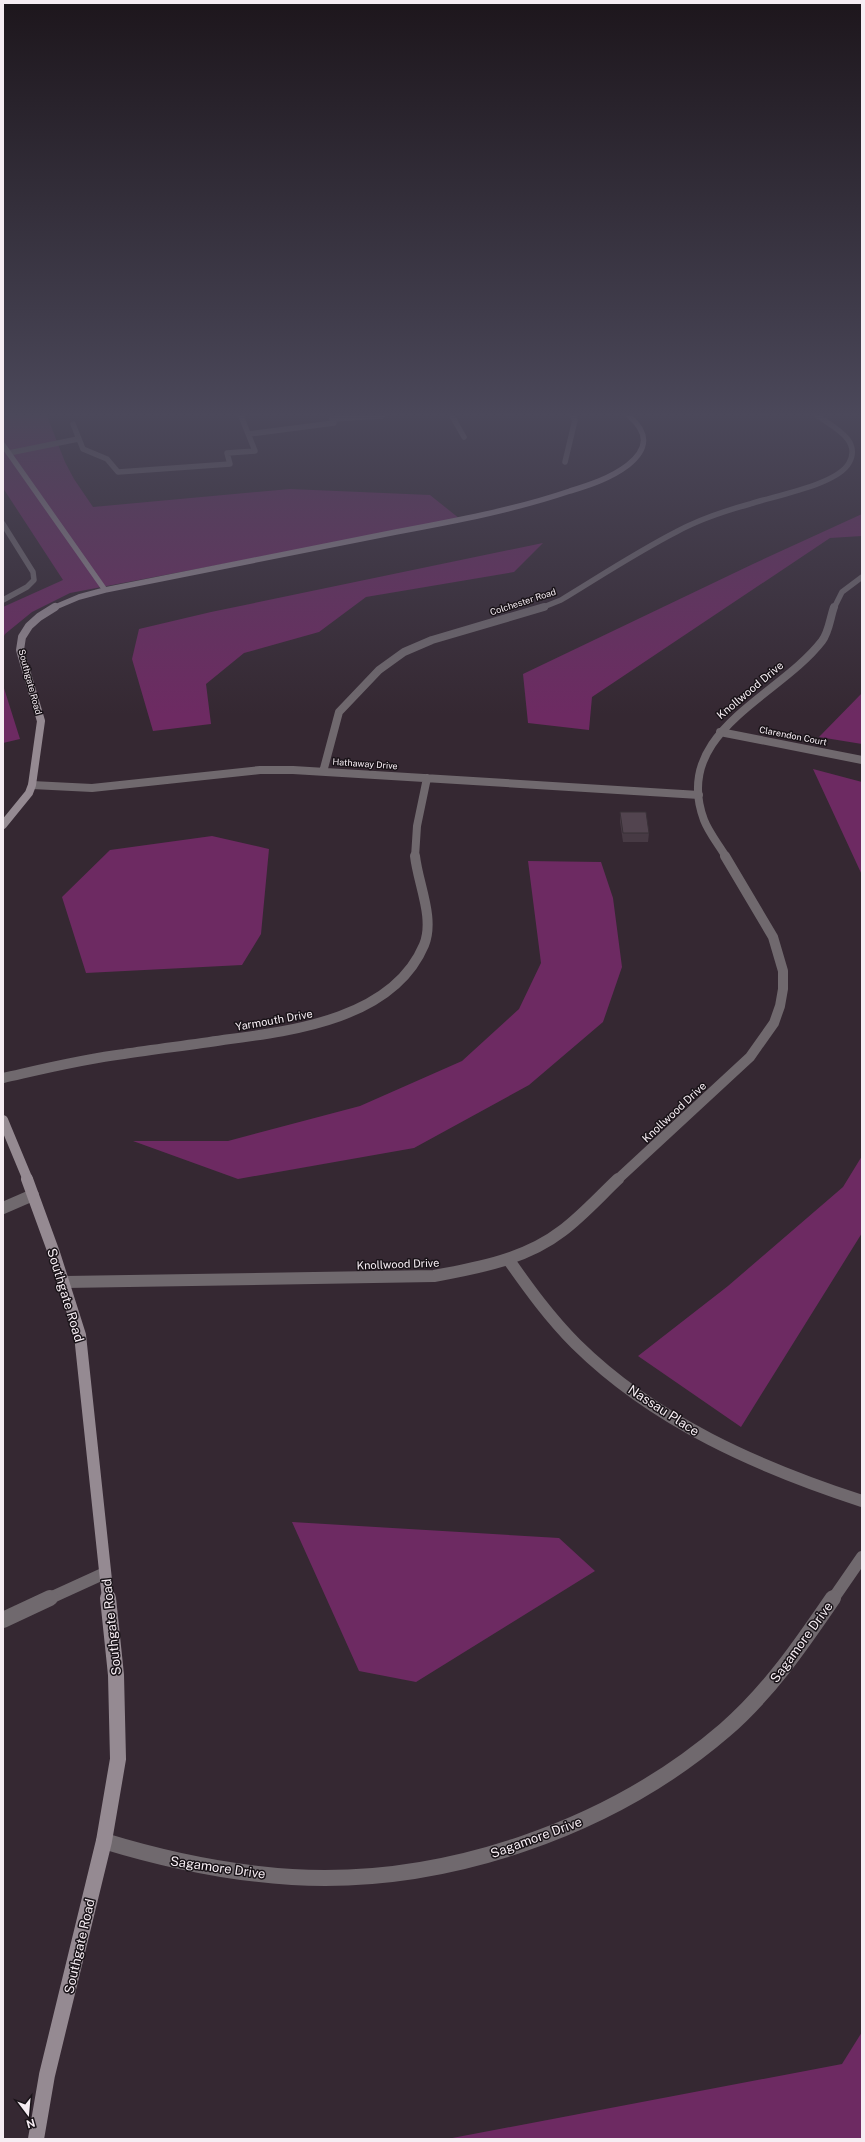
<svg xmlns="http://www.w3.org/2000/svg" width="865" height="2142" viewBox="0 0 865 2142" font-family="'Public Sans',sans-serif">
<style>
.green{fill:#6d2a62}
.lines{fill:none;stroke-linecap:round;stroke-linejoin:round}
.lane-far2{stroke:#70696e;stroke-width:5.5}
.lane-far1{stroke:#70696e;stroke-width:12}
.lane{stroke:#70696e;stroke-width:16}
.street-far4{stroke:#70696e;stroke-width:5.5}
.street-far3{stroke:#70696e;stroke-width:8}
.street-far2{stroke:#70696e;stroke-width:10}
.street-far1{stroke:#70696e;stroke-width:12}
.street{stroke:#70696e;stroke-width:16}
.secondary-far4{stroke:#958a92;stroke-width:5.5}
.secondary-far3{stroke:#958a92;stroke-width:8}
.secondary-far2{stroke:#958a92;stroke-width:10}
.secondary-far1{stroke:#958a92;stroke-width:12}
.secondary{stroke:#958a92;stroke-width:16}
.wall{fill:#473a44}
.building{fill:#52444f;stroke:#393037}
.labels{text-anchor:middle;stroke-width:3;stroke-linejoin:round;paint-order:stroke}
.far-street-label{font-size:9px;fill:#f6edf3;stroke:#191318}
.street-label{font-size:11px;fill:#f6edf3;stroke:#191318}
.near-street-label{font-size:13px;fill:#f6edf3;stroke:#191318}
</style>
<rect width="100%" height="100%" fill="#352832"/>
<path class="green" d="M10,416H47L65,462L74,479L93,507L290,489L430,495L460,519L70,593L32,612L5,634L3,638V607L63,580L3,488V418Z
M862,514V536L830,538L592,697L589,730L528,723L523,674L753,564Z
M543,543L514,572L366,597L319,632L244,653L206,684L211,724L153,731L132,659L139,629L211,612Z
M3,685L20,739L3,743Z
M862,693V744L819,737Z
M813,769L862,782V875Z
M212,836L269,849L261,934L242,965L86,973L62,897L110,850Z
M528,861L601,862L613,898L622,967L603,1022L529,1085L414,1148L238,1179L133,1141H228L360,1106L462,1061L519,1009L541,963Z
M862,1156V1233L741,1427L638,1356L728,1286L843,1187Z
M292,1522L559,1538L595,1571L416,1682L359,1671Z
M862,2032V2139H447L842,2064Z"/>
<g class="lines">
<path class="lane-far2" d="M452,416L464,437
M73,424L83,449L107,459L118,472L230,464L227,453L255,451L241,416
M249,434L334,423L332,419L382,416
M9,453L78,439
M565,462L575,420L573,416
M3,524L33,572L34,580L27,587L3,600"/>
<path class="lane-far1" d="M48,1599L105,1573"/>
<path class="lane" d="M3,1620L50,1598"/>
<path class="street-far4" d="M541,608L561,600C599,577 637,552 676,532C696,521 728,510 750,504C773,496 837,485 849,463C862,440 833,427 818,416
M834,608L842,592L862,577"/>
<path class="street-far3" d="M720,732L862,760
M323,772L339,712L379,670L404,652L432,640L544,607
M32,785L92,788L260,770H293L699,795
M415,857L417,826L427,778
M726,857C719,845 709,833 704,820C671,732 779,697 822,641C829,632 830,618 834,607"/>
<path class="street-far2" d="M3,1078C43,1069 83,1059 124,1054C157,1049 190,1045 223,1040C292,1031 393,1019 424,945C435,918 418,884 415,856
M617,1180L750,1057L774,1023L780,1006L783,989V971L773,937L725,856"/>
<path class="street-far1" d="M3,1208L33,1195
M508,1259C529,1289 550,1318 576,1344C655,1422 758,1467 862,1501
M65,1282L434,1276C478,1268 526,1259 562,1231C582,1216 600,1196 618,1179
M833,1599L862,1557"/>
<path class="street" d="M104,1841C166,1860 228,1873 292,1877C444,1886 610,1829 725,1730C768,1693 801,1645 833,1598"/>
<path class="secondary-far4" d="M3,445L105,590
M53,608L79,597L105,590C202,571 299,551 396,532C455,521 514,510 570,491C590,485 611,478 628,465C648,449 649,433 629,416"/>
<path class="secondary-far3" d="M3,825L29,793L32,785L41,721L20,650L22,637L29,626L39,617L55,607"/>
<path class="secondary-far2" d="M3,1120L28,1180"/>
<path class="secondary-far1" d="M27,1179L54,1253L80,1335L108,1599"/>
<path class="secondary" d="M36,2139L47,2075L104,1841L118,1759L116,1675L108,1598"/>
</g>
<path class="wall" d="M620,812L649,833L648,842H623L620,822Z"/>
<path class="building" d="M620,812H646L649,833H623Z"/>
<linearGradient id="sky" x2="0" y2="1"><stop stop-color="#1d161c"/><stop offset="0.58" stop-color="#4b485a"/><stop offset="1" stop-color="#4b485a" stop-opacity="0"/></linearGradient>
<rect width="865" height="715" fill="url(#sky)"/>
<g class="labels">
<g class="far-street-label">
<text transform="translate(523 602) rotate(-18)" y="3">Colchester Road</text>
<text transform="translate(30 682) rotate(75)" y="3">Southgate Road</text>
<text transform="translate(793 736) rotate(11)" y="3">Clarendon Court</text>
<text transform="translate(365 764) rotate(4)" y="3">Hathaway Drive</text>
</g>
<g class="street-label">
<text transform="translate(750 690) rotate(-40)" y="4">Knollwood Drive</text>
<text transform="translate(274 1020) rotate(-10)" y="4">Yarmouth Drive</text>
<text transform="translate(674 1112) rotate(-43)" y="4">Knollwood Drive</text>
<text transform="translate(398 1264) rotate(-2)" y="4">Knollwood Drive</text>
</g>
<g class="near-street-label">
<text transform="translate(66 1295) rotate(73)" y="5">Southgate Road</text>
<text transform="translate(664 1410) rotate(33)" y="5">Nassau Place</text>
<text transform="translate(111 1627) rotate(-96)" y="5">Southgate Road</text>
<text transform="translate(801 1642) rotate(-54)" y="5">Sagamore Drive</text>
<text transform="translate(536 1837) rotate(-20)" y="5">Sagamore Drive</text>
<text transform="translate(218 1867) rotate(8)" y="5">Sagamore Drive</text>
<text transform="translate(79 1946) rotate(-77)" y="5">Southgate Road</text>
</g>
</g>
<rect width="865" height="2142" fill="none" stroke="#f6edf3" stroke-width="8"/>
<g transform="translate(28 2114) rotate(164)" stroke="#191318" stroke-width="3" paint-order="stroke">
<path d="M0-3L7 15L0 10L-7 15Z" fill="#f6edf3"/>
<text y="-6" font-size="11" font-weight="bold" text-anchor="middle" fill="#f6edf3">N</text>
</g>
</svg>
